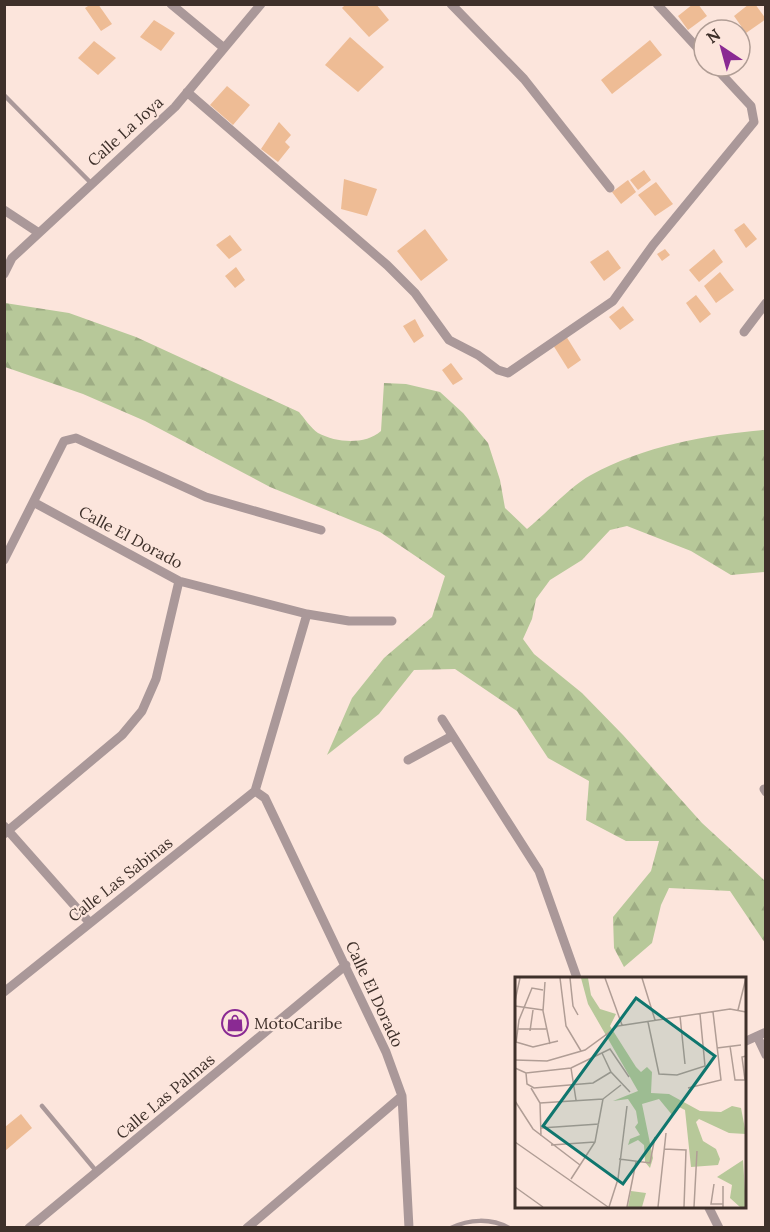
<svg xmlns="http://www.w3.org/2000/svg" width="770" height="1232" viewBox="0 0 770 1232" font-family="Lora,serif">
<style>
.forest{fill:url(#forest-firs)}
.building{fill:#eebc95}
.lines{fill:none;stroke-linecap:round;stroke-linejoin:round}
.lane{stroke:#aa9899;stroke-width:4.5}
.street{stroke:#aa9899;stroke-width:9}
.labels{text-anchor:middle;stroke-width:4.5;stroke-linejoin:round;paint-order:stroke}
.street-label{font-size:16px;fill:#3e302a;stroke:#fce5dc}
.poi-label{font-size:16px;fill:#3e302a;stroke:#fce5dc;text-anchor:start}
.inset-road{fill:none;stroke:#b09d95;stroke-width:1.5}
.view{fill:#0f766e;fill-opacity:0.15;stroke:#0f766e;stroke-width:3}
.inset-edge{fill:none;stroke:#3e302a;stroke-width:3}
</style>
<defs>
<pattern id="forest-firs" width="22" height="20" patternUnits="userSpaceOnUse" patternTransform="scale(1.5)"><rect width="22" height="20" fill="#b7c899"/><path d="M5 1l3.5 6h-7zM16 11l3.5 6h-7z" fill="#9eac84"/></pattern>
</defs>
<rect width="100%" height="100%" fill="#fce5dc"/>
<path class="forest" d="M5,303L69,313L136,337L299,412C304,418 311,428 318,433C337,443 365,445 381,431L384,383L406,384L440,392L463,413L488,443L500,480L505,508L527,529C547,513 570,486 591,475C644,446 707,435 765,430V572L731,575L691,551L627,526L610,530L582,560L550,580L536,599L532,619L523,639L534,654L582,693L623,735L702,823L765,881V943L730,891L669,888L661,905L652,943L624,967L614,948L613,917L651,871L659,841H626L586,820L589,781L548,758L517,711L455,669L414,670L379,714L327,755L352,698L384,658L432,617L445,576L380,532L270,487L145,421L83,394L5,367Z"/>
<path class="building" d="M91,4H98L112,24L101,31L85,8Z
M346,4H376L389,20L369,37L342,8Z
M693,4H698L707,16L688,30L678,16Z
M749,4H755L766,19L746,33L734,16Z
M154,20L175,33L161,51L140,37Z
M350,37L384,67L358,92L325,65Z
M650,40L662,55L612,94L601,80Z
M94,41L116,58L98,75L78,58Z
M227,86L250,105L233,125L210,105Z
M279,122L291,135L285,142L290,147L278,162L261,149Z
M644,170L651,180L638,190L630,180Z
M344,179L377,189L367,216L341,209Z
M628,180L636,192L621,204L612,192Z
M656,182L673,204L655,216L638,195Z
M744,223L757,239L746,248L734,230Z
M425,229L448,260L421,281L397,251Z
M230,235L242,250L229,259L216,245Z
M665,249L670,255L662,261L657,254Z
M714,249L723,262L699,282L689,270Z
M608,250L621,268L604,281L590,262Z
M236,267L245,280L235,288L225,276Z
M720,272L734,290L716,303L704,286Z
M696,295L711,314L700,323L686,303Z
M623,306L634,320L620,330L609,317Z
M415,319L424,336L414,343L403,326Z
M566,336L581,360L568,369L553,345Z
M451,363L463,379L453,385L442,370Z
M21,1114L32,1128L5,1151V1127Z"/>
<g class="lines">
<path class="lane" d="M4,95L90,182
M42,1106L97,1172
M451,1228C469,1219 491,1218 509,1228"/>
<path class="street" d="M171,4L224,48
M451,4L524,79L610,188
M657,4L704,55
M187,92L387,265L415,293L449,340L478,355L498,370L508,373L613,301L653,245L754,122L751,106L714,66
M4,210L39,233
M4,274L12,258L175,107L261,4
M744,332L766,303
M35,503L179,581L307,614L349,621H392
M4,560L64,441L76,438L206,497L321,530
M442,719L539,871L577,978
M408,760L452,736
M764,789L766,792
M255,791L265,798L386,1052L402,1096L409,1228
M255,791L307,614
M4,826L89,922
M4,834L122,735L142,711L156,679L179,581
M4,992L255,791
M757,1036L766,1055
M744,1042L766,1032
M708,1206L719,1228
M29,1228L346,965
M247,1228L402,1096"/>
</g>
<defs>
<symbol id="shop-ring" viewBox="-11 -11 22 22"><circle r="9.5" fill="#fce5dc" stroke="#8a2a93" stroke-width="1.5"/><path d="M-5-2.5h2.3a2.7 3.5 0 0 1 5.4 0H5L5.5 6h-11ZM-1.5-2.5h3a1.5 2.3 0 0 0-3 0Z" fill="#8a2a93"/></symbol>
</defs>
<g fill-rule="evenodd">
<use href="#shop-ring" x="220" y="1008" width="30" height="30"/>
</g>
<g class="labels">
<g class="street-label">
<text transform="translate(125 131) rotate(-42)" y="6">Calle La Joya</text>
<text transform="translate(131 537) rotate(28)" y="6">Calle El Dorado</text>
<text transform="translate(120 879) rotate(-38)" y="6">Calle Las Sabinas</text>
<text transform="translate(375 994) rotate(65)" y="6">Calle El Dorado</text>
<text transform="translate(165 1096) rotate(-40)" y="6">Calle Las Palmas</text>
</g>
<g class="poi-label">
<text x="254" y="1029">MotoCaribe</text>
</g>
</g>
<g transform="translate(515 977)">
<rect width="231" height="231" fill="#fce5dc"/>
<path d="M66,1H73L76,18L85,32L101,37L95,49L121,90L126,95L132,90L137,95L136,116L154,117L185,134L206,135L217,129L226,131L231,157L214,156L184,142L181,145L188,164L201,172L205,182L203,188L176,190L170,133L164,130L158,139L144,122L127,127L138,181L135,191L130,185L129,168L123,163L113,168L115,162L125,158L120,150L123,146L121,134L113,122L98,124L123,114L73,27ZM228,183L231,230H225L215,221L217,208L202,200ZM116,214L131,216L127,230H113Z" fill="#b7c899"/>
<path class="inset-road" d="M45,1L51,49L66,74M55,1L58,29L63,38M90,1L107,48M127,1L140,43M30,5L28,34L35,67M0,24L5,1M0,29L28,33M223,33L231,1M165,39L170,87M133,45L144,97L162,98L190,89L185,37M3,52H31M15,54L18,33M1,65L18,70L43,64M1,66L4,43L17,11L28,13M215,69L220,103H230L227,80L231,79M202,71L226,68M87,76L96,95L115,115M0,83L32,84L70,73L103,49L215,32L231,35M0,91L11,96L56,91L95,72L114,100M56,91L61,123M11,96L12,107L19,111L78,106L96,95M16,111L25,126L26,159M173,111L206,103L198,35M88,122L106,108M0,124L18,152L65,188M25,126L88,122M26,151L84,147M0,165L93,230M36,168L80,165M149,172L171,173L169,230M104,182L135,186L140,160M56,202L80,165L88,122M199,207L196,227H208M208,209V230M0,210L28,230M94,230L103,202L112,129M112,230L121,185M143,230L151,156M179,230L182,174"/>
<path class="view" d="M121,21L200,79L108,207L28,149Z"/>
<rect width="231" height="231" class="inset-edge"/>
</g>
<rect width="770" height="1232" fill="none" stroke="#3e302a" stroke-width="12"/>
<g transform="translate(722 48) rotate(324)"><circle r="28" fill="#fce5dc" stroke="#b09d95" stroke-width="1.5"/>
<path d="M0-4.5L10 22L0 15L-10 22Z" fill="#8a2a93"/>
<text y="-9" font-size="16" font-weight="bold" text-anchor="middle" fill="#3e302a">N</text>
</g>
</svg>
